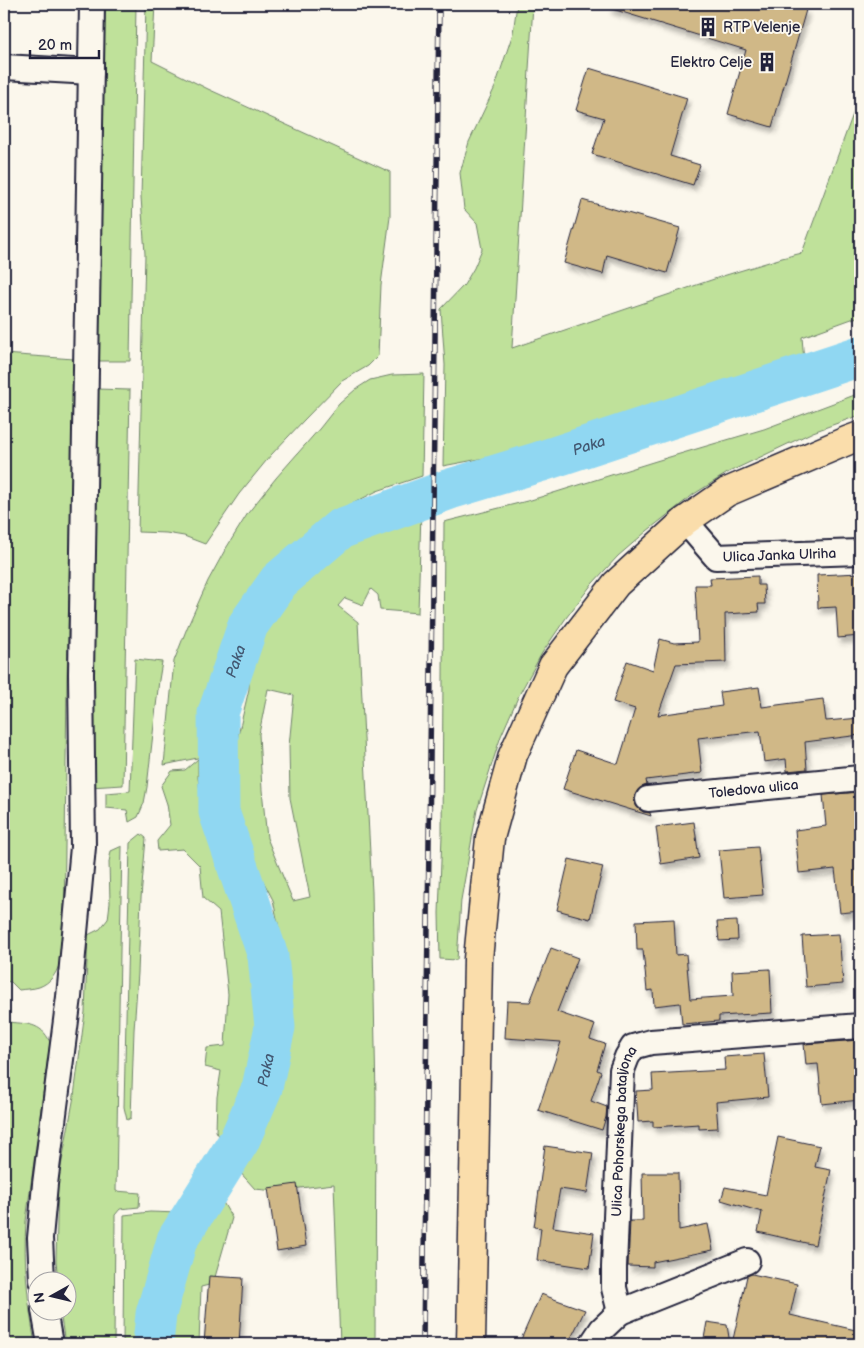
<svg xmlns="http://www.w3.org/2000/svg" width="864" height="1348" viewBox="0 0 864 1348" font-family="'Balsamiq Sans',sans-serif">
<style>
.green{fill:#bfe19a;stroke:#70826a;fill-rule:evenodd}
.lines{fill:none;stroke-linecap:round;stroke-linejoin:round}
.river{stroke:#90d7f2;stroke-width:41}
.building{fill:#d0b887;stroke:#22223b;filter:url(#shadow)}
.minor-casing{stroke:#22223b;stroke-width:28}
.major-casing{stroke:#22223b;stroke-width:31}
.minor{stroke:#fbf7ec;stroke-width:24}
.major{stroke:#faddab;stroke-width:28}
.rail-casing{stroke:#22223b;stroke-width:5.5}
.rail{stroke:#fbf7ec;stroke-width:4;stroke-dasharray:11;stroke-linecap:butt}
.labels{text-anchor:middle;stroke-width:4;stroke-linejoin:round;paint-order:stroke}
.poi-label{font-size:14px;fill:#22223b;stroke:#fbf7ec;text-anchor:start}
.street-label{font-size:14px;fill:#22223b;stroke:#fbf7ec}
.water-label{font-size:15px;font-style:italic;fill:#435872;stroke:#fbf7ec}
</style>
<defs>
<filter id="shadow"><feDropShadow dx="3" dy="5.5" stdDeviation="2.5" flood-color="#0004"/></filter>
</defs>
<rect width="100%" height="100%" fill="#fbf7ec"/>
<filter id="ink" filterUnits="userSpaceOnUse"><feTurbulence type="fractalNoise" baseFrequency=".02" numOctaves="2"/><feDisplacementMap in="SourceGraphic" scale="10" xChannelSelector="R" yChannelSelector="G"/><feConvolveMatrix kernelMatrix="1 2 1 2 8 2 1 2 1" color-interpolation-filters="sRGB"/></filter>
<g filter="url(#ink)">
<path class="green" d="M105,4H136L130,361H96L102,200Z
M146,4H155L152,61L208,89L390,172V217L381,285L378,356L368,366L342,381L304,420L271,455L239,494L205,544L184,536L166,533L138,532L145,254L141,197Z
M517,4H533L512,348L723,276L782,258L802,253L860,95V316L802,337L804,361L511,453L443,466L445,365L441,309L464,285L474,268L482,249L477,223L464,209L460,173L469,142L495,87L513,33Z
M4,354L74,359L67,680L64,932C63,952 61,979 39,987C33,989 25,989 19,990L11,982L4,981Z
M424,374L422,476L377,491L334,513L286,555L246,602L217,657L207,699L205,729L207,756L164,765L174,661L187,628L208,581L225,550L248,513L276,478L320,428L339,404L356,389L370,380L392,375Z
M97,389L130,390L123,785L90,787Z
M860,393V415L813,432L729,472L694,494L647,531L618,556L592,584L566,618L542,653L519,695L501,736L477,810L461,900L457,960L440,959L439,913L442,835L444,522L531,500L656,461L764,429Z
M421,511L418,613L380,610L378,595L371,589L363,605L345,598L338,606L358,622L372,892L376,1098L375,1344H340L334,1184L275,1191L255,1189L238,1170L280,1082L289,1040L285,956L273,900L255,865L238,807L231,775L237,740L249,689V661L260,633L290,590L323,560L354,540L398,519ZM268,689L294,695L289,746L290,798L310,897L293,901L267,838L262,790L259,734Z
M135,659L162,662L159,680L147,787L144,803L138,817L129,822L127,810L106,808V793L130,791Z
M198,759V778L203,812L222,877L235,901L250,934L260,973L264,1025L257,1064L249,1093L225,1146L216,1131L217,1097L221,1071L205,1067L207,1048L225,1046L228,994L219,912L203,898L200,866L183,849L158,851L157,841L170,825L167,804L161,786L172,771L185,770Z
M141,834L146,838L141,898L138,973L134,1030L131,1118L127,1120L124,1107L130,843Z
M122,846L120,951L116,1191L140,1193L139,1207L120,1209L115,1215L114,1344H65L60,1311L68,1310V1280H58L56,1261L58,1183L74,1096L85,1012L88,935L100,929L108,919L110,903L109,862L111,851Z
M7,1022C26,1024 41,1022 50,1042L26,1221C23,1262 28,1303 35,1344H4V1039Z
M220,1197L232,1218L213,1284L201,1287L199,1344H167L168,1326L176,1283L194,1234Z
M150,1212L180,1213L168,1230L145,1310L141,1344H123L124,1215Z"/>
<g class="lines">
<path class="river" id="s1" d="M153,1344L156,1314L177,1240L239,1141L262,1088L275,1027L268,956L219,812L218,713L248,625L279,581L340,529L450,489L539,462L860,356"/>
</g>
<path class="building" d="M610,4H785L806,10L772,127L728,114L746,50L609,8Z
M589,68L687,98L670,156L700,165L693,185L592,154L604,118L576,110Z
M582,200L680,228L667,273L607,255L603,274L564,263Z
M860,573V636L838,638L836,607L818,608L817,575Z
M758,576V585H764L765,604H758L759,612L725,614L726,662L676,664L658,715L722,706L720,692L759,687L762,707L823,699L826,721L860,718V735L805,742L807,769L787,771L786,759L764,762L760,731L698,738L702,773L646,780L647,785L640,788L636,793L634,800L637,807L643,812L650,813L651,816L563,789L576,750L618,764L635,709L613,702L627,661L653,670L660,639L674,643L698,642L695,585H711L710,578Z
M860,792V911L840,913L835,869L799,873L795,830L826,826L823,795Z
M694,822L699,858L661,864L656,827Z
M758,847L763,895L724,898L719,850Z
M569,859L603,867L590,919L557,910Z
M674,919L676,955L686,954L690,999L733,996L732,971L770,969L772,1013L719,1016V1021L682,1024L680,1003L654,1006L653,990L647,991L643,950H637L636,921Z
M737,921L738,940L719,941L717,922Z
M839,934L843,984L806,987L802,936Z
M551,948L578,958L557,1012L595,1025L590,1039L605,1044L597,1070L601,1072L591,1101L607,1107L606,1117L602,1130L538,1110L561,1042L505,1038L507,1001L530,1002Z
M860,1040V1100L822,1104L818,1064L806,1065L804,1044Z
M764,1054L768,1097L716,1102L718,1128L699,1129V1124L653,1127V1121L638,1122L636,1091L653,1090L652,1074L725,1070L724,1057Z
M778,1137L820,1146L815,1167L831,1170L815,1245L758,1232L762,1212L721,1200L725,1187L766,1195Z
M545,1146L593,1153L587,1193L560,1189L553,1227L594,1233L589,1268L537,1260L541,1228L534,1227Z
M642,1173H678L679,1230L708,1224L713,1250L653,1262V1267L628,1266L630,1221H643Z
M297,1184L306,1246L277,1251L268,1188Z
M752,1274L797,1284L790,1315L860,1331V1344H732L747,1276Z
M209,1276L243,1278L239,1344H204Z
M541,1294L554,1299L585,1310L568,1344H519Z
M707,1322L727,1325L730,1344H703Z"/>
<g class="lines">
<defs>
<g id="minor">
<path d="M4,67L91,72"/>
<path id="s2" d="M685,521L716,557L860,552"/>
<path id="s3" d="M648,799L860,778"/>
<path d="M42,1280L40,1238L45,1184L69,997L83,847L81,674L92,4"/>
<path d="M44,1310L50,1344"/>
<path d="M620,1312L747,1261"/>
<path id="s4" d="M592,1344L602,1329L620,1312L614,1288V1267L622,1070L627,1057L633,1047L651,1042L860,1026"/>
</g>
<path id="major" d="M471,1344L478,959L490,838L513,755L553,666L616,584L685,521L727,492L849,440L860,436"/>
</defs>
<use href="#minor" class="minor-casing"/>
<use href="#major" class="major-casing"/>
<use href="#minor" class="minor"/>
<use href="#major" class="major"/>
<defs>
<path id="rail" d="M423,1344L439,4"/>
</defs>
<use href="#rail" class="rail-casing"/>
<use href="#rail" class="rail"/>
</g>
</g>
<defs>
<symbol id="building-bare" viewBox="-9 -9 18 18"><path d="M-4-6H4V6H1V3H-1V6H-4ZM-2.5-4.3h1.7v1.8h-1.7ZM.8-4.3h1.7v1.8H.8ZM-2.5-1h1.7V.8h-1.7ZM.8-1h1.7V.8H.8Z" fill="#22223b" stroke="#fbf7ec" stroke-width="2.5" paint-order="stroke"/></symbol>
</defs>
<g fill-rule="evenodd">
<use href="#building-bare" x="694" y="13" width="28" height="28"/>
<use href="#building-bare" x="753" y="48" width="28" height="28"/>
</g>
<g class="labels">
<g class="poi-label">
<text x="723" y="32">RTP Velenje</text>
<text x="752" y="67" text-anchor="end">Elektro Celje</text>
</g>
<g class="street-label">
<text dy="5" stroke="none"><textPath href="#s2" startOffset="111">Ulica Janka Ulriha</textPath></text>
<text dy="5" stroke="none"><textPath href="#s3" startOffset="106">Toledova ulica</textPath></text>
<text dy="5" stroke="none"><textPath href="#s4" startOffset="225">Ulica Pohorskega bataljona</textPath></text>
</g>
<g class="water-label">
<text dy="5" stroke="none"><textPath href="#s1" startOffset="1156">Paka</textPath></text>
<text dy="5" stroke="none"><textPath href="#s1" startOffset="721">Paka</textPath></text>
<text dy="5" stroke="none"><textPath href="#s1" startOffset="300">Paka</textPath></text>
</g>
</g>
<rect width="864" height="1348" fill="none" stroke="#fbf7ec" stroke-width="20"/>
<rect x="10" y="10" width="844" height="1328" fill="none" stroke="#22223b" stroke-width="2" filter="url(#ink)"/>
<g transform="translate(52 1296) rotate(262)"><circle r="24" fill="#fbf7ec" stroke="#a4a2a5"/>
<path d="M0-4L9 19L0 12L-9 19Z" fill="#22223b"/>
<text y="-8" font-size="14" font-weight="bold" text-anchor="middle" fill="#22223b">N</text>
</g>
<path d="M30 50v8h69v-8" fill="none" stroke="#22223b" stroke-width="2.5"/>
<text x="38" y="50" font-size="15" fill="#22223b" stroke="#fbf7ec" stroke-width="4" paint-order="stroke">20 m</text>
</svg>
